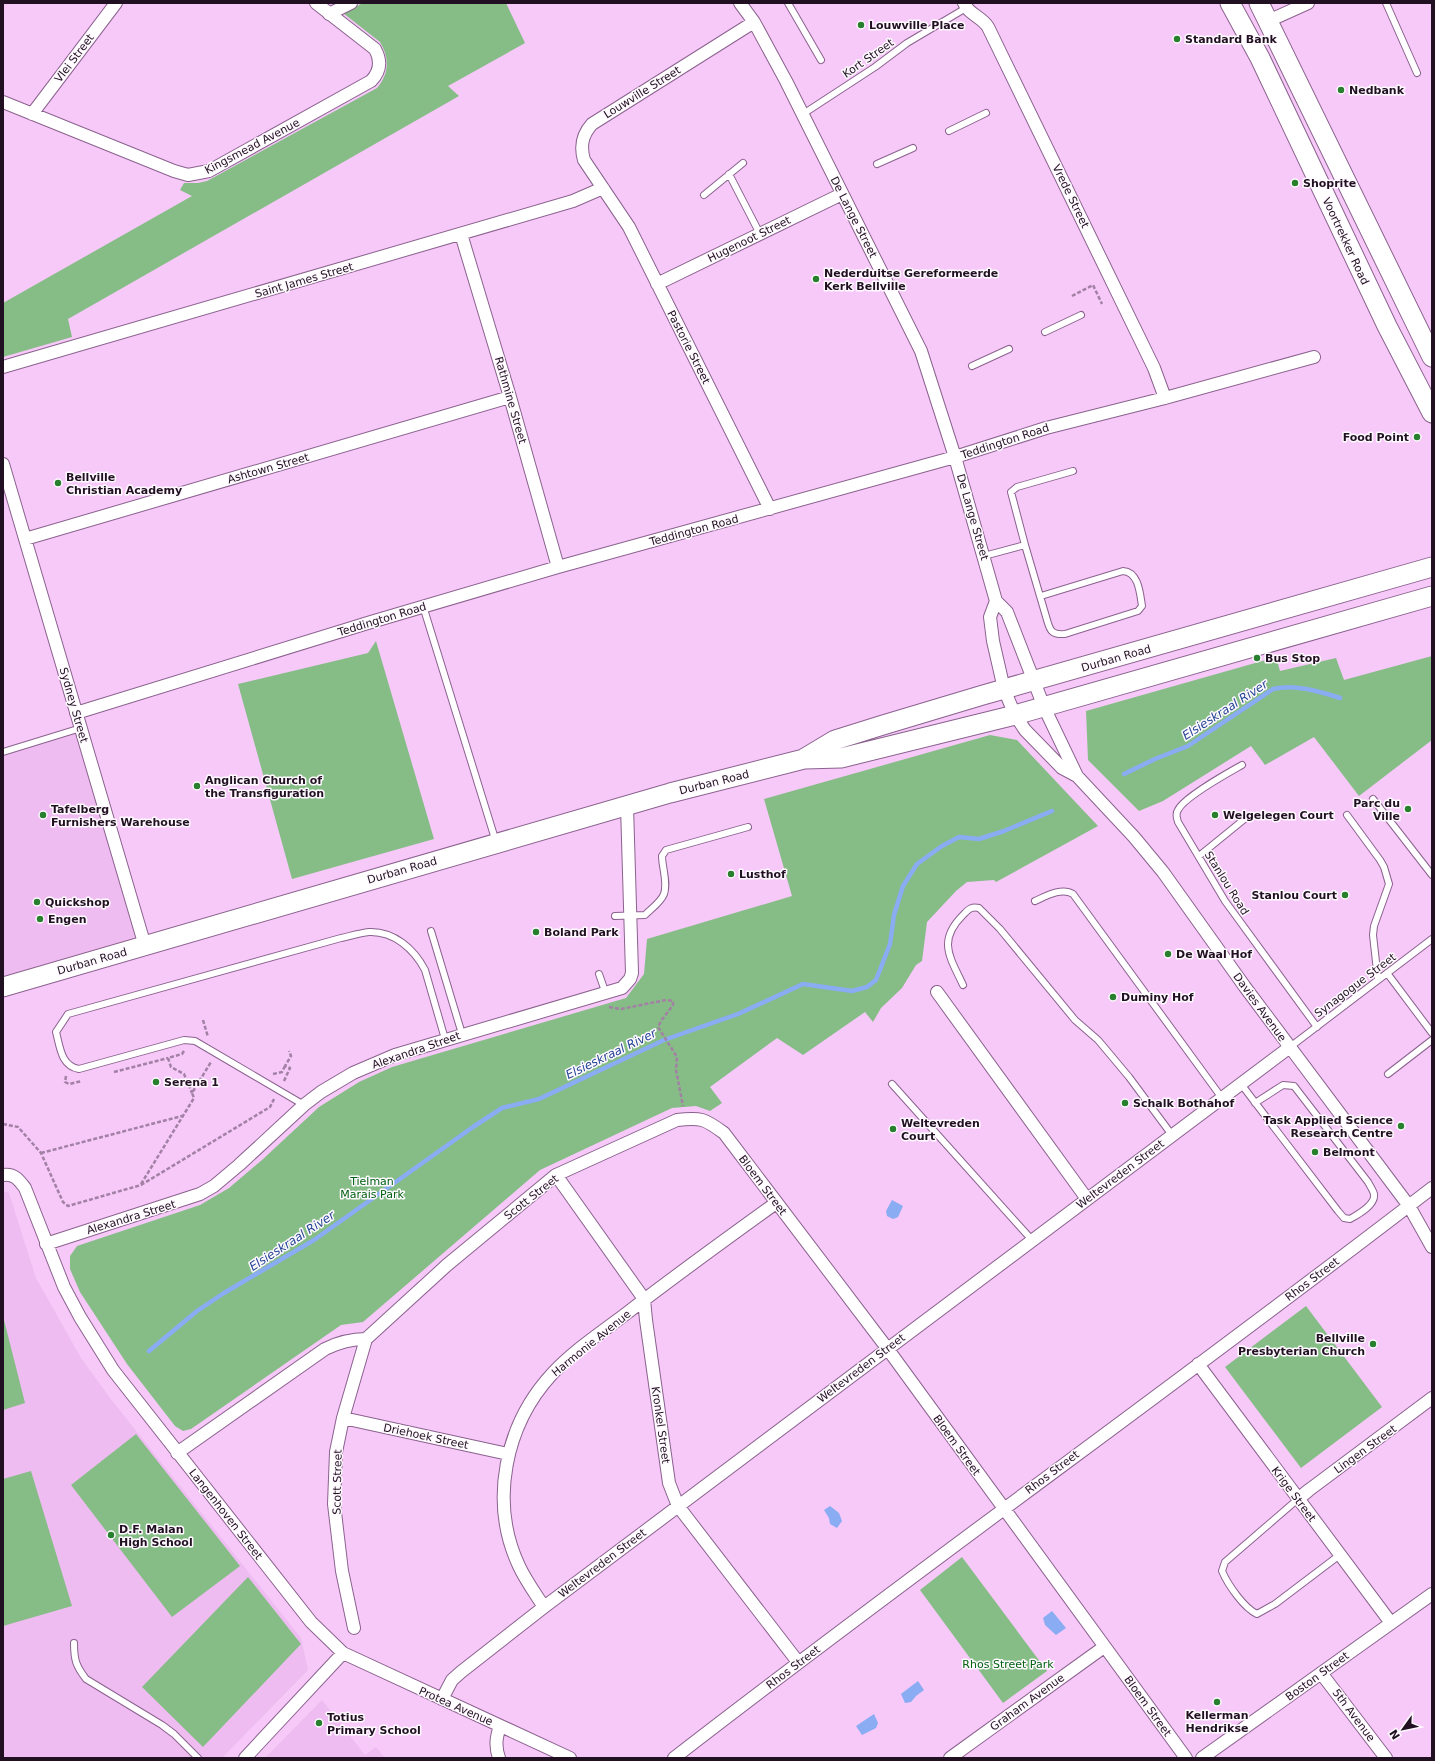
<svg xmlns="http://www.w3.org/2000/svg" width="1435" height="1761" viewBox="0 0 1435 1761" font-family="'DejaVu Sans',sans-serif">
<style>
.built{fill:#eebcf1}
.green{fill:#86bd86}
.water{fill:#8aacf2}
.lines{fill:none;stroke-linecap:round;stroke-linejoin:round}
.stream{stroke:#8aacf2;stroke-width:4.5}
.service-casing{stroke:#8b628e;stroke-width:8}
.minor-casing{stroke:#8b628e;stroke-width:14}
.primary-casing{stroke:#8b628e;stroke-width:21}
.path{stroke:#a281a5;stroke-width:2.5;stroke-dasharray:4 2;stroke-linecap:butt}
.service{stroke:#fff;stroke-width:6}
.minor{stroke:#fff;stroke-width:12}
.primary{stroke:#fff;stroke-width:19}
.poi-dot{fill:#28802f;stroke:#fffaff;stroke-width:1.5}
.labels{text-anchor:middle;stroke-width:3;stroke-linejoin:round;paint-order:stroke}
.poi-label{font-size:11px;font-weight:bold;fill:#201021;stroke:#fffaff;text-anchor:start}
.street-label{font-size:11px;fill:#201021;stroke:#fffaff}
.park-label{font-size:11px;fill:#006110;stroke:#fffaff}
.water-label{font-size:12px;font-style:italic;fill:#244596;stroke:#fffaff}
</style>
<rect width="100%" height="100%" fill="#f6c9f9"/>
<path class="built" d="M80,731L142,944L3,985V753Z
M3,1191L9,1193L36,1278L81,1358L110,1398L301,1638L308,1670L222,1758H3Z
M322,1700L365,1755L376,1747L385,1758H265Z"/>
<path class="green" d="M363,3H506L525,43L448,86L459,96L68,319L72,337L3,357V303L192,196L180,190L184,183H198L207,181L377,88C389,74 390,58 380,42L343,13Z
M376,641L434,839L292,879L238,684L368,653Z
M1432,656V740L1359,796L1314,737L1265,765L1251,746L1163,801L1139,811L1088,760L1086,711L1276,657L1280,671L1336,658L1344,680Z
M990,735L1017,740L1098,826L996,882L994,880L967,882L956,891L927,922L922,961L916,965L902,988L881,1008L873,1022L865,1012L803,1055L777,1038L710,1087L722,1103L710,1111L696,1106L672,1108L540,1170L363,1322L341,1325L191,1429L183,1431L175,1426L127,1364L80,1292L70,1269V1256L77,1246L200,1205L229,1188L262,1160L319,1107L359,1082L392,1067L626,998L644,974L647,939L792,896L764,799Z
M1306,1306L1382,1407L1301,1468L1225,1367Z
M3,1316L25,1403L3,1410Z
M136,1434L240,1566L172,1617L71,1485Z
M31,1471L72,1606L3,1626V1479Z
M962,1557L1047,1671L1003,1703L920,1590Z
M248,1577L301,1644L203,1747L142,1687Z"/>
<path class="water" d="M892,1200L903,1206L898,1217L893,1219L887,1216L886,1211Z
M830,1506L839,1513L842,1521L837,1528L830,1524L829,1518L824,1510Z
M1052,1611L1066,1628L1056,1635L1045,1625L1043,1618Z
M918,1681L924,1690L916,1696L911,1702L905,1703L901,1694Z
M874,1714L878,1723L876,1728L862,1735L856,1726Z"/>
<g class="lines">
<path class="stream" d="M1124,774L1155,759L1188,746L1273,689C1294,684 1319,691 1340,698
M149,1351L197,1311L224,1293L314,1240L473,1127L502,1108L539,1099L664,1040L738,1014L803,984L852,991L867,987L876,980L890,944L894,915L903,886L917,864L942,846L959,837L979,839L1004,831L1052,811"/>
<defs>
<path id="service" d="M788,3L821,60
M1386,3L1417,73
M803,114L875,67L907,43L966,8
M949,131L986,113
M877,164L913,148
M729,174L760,234
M704,195L743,163
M1045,332L1081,315
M972,366L1009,349
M1025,545L1011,492L1017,487L1073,471
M984,556L1025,545L1047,620C1050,631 1052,635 1065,634L1138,611L1142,606C1140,594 1139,572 1123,571L1041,596
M423,606L496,842
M3,752L81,728
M1242,765C1228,773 1184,797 1178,810C1175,814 1177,818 1178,822L1225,901L1317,1027
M1373,799L1432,875
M1347,815L1380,860L1384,867L1389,884L1374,926L1373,935L1378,980
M1199,856L1247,817
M1035,901C1046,896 1062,887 1073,894L1222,1098
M615,916L645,915C651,909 661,902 664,894C668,883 662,867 662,856L666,850L748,827
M431,931L462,1034
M1387,973L1432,1033
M599,974L606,994
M963,985C950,957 937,941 963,915C968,910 971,906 979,908L1000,929L1075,1020L1098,1040L1129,1077L1172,1135
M1290,1047L1432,939
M1388,1074L1432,1040
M892,1084L1032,1240
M1241,1084L1338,1211L1344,1218L1350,1219C1357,1215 1376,1205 1374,1194C1373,1190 1370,1186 1368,1182L1294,1086L1283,1085L1255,1103
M304,1105L195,1041L184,1040L79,1069C61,1066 60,1047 56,1032L68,1014L341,938C350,936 360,933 369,932C394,931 414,949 425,970L445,1039
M1298,1499L1225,1562L1222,1571C1228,1585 1244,1608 1257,1614L1275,1604L1341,1554
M74,1643C74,1660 76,1666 86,1679L162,1725L174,1734L198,1758"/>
<path id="minor" d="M740,3L754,22L786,81L921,351L955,457L996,601L1007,612L1044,707L1077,776L1134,837L1163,872L1245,987L1409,1206L1432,1247
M964,3C968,14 982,17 988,27L1154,368L1165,398
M329,14L351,3
M1268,21L1308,3
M754,22L592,124C582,135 580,146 584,160L629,227L770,509
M3,102L174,171L188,175L209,171L371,81C381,71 381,60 375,49L316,3
M32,114L116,3
M461,234L510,397L558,567
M657,284L842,194
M3,367L573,201L603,188
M3,464L145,946
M25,539L510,397
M996,601L990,617L993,641L1004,689L1015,715L1025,730L1062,768L1077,776
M76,713L371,622L558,567L955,457L1046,428L1165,398L1314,357
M937,992L1087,1199
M3,1175C14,1173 19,1180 25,1188L64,1287L80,1317L113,1370L311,1622L343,1653L570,1758
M556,1175L644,1299L646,1320L669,1483L678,1506L798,1662
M46,1244L200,1194L214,1186L239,1165L304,1105L321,1092L353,1073L395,1055L622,988L630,979L632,973L627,806
M1198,1364L1391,1623
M343,1418L508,1454
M177,1453L325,1349C339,1342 350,1339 366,1339
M1298,1499L1309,1490L1432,1398
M544,1607C535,1593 526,1581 519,1566C489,1502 505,1425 552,1374C573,1351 602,1332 627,1313C676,1275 726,1239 776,1203
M354,1628L342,1571L334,1504L336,1452L343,1418L366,1339L447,1265L556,1175L677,1120C701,1117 705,1119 724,1133L887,1348L1186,1758
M1321,1673L1386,1758
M442,1699L452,1680L461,1672L544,1607L1290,1047
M245,1758L343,1653
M499,1758C495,1746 496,1738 500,1726
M674,1758C924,1564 1182,1381 1432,1188
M950,1758L1104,1647
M1202,1758L1432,1594"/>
<path id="primary" d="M1230,3L1260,58L1387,326L1432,413
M1259,3L1432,357
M805,758L835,740L883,725L983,695L1432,567
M3,987L670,793L804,759L841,758L1015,715L1432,596"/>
</defs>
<use href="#service" class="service-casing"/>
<use href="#minor" class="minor-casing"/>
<use href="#primary" class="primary-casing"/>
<path class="path" d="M1072,296L1093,285L1102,304
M609,1007L621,1009L666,1000L673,1001V1005L661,1021L658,1027L677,1057L676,1070L683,1106
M203,1020L208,1037
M184,1051L182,1054L168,1058L171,1067L184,1074L192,1093
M114,1072L168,1058
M273,1074L282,1072L285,1066
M66,1076L65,1082L69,1084L82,1081
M284,1081L290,1068L285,1066L291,1056L289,1051
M3,1124L18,1127L41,1153L63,1202L68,1206L141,1185L270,1107L274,1099
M41,1153L182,1116
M141,1184L194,1098L192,1093L211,1062"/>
<use href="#service" class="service"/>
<use href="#minor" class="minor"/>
<use href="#primary" class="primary"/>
</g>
<g class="poi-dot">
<circle cx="861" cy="25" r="4"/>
<circle cx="1177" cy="39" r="4"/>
<circle cx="1341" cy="90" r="4"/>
<circle cx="1295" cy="183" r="4"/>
<circle cx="816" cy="279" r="4"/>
<circle cx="1417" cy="437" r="4"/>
<circle cx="58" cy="483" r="4"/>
<circle cx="1257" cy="658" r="4"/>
<circle cx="197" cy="786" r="4"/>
<circle cx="1408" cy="809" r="4"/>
<circle cx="43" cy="815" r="4"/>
<circle cx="1215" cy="815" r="4"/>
<circle cx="731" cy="874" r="4"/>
<circle cx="1345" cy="895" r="4"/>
<circle cx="37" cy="902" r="4"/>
<circle cx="40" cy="919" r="4"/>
<circle cx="536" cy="932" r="4"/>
<circle cx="1168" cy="954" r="4"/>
<circle cx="1113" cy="997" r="4"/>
<circle cx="156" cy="1082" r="4"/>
<circle cx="1125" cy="1103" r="4"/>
<circle cx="1401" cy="1126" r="4"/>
<circle cx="893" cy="1129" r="4"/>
<circle cx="1315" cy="1152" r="4"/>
<circle cx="1373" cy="1344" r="4"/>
<circle cx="111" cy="1535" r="4"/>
<circle cx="1217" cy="1702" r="4"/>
<circle cx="319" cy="1723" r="4"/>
</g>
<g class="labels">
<g class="poi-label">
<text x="869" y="29">Louwville Place</text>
<text x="1185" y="43">Standard Bank</text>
<text x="1349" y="94">Nedbank</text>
<text x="1303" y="187">Shoprite</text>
<text x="824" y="277">Nederduitse Gereformeerde<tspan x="824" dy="13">Kerk Bellville</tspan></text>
<text x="1409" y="441" text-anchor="end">Food Point</text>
<text x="66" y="481">Bellville<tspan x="66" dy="13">Christian Academy</tspan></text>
<text x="1265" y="662">Bus Stop</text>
<text x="205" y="784">Anglican Church of<tspan x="205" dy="13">the Transfiguration</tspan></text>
<text x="1400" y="807" text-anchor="end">Parc du<tspan x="1400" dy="13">Ville</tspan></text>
<text x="51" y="813">Tafelberg<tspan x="51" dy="13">Furnishers Warehouse</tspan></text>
<text x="1223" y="819">Welgelegen Court</text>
<text x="739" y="878">Lusthof</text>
<text x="1337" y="899" text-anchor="end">Stanlou Court</text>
<text x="45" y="906">Quickshop</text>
<text x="48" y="923">Engen</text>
<text x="544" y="936">Boland Park</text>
<text x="1176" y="958">De Waal Hof</text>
<text x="1121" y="1001">Duminy Hof</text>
<text x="164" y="1086">Serena 1</text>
<text x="1133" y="1107">Schalk Bothahof</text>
<text x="1393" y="1124" text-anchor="end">Task Applied Science<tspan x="1393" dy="13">Research Centre</tspan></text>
<text x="901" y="1127">Weltevreden<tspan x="901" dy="13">Court</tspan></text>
<text x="1323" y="1156">Belmont</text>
<text x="1365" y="1342" text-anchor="end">Bellville<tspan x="1365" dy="13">Presbyterian Church</tspan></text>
<text x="119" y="1533">D.F. Malan<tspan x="119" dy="13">High School</tspan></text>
<text x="1217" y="1719" text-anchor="middle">Kellerman<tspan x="1217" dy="13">Hendrikse</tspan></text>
<text x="327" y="1721">Totius<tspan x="327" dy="13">Primary School</tspan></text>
</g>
<g class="street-label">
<text transform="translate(74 58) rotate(-53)" y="4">Vlei Street</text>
<text transform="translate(868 58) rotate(-35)" y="4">Kort Street</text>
<text transform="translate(642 92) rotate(-32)" y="4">Louwville Street</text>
<text transform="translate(252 146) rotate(-28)" y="4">Kingsmead Avenue</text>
<text transform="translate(1071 196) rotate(64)" y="4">Vrede Street</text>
<text transform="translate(854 217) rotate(63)" y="4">De Lange Street</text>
<text transform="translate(749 239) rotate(-26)" y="4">Hugenoot Street</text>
<text transform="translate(1346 241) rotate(65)" y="4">Voortrekker Road</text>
<text transform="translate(304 280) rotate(-16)" y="4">Saint James Street</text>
<text transform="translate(689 347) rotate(63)" y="4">Pastorie Street</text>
<text transform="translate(511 400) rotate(74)" y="4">Rathmine Street</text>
<text transform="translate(1005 441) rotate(-18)" y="4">Teddington Road</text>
<text transform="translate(268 468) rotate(-16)" y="4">Ashtown Street</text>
<text transform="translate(973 517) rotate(74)" y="4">De Lange Street</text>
<text transform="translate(694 530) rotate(-15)" y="4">Teddington Road</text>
<text transform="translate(382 619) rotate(-17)" y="4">Teddington Road</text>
<text transform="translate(1116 658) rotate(-16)" y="4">Durban Road</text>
<text transform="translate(74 705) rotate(74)" y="4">Sydney Street</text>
<text transform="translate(714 782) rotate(-14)" y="4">Durban Road</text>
<text transform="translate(402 870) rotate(-16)" y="4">Durban Road</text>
<text transform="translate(1227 883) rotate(58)" y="4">Stanlou Road</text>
<text transform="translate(92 961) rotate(-16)" y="4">Durban Road</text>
<text transform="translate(1355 985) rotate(-37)" y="4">Synagogue Street</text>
<text transform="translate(1260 1007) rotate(54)" y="4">Davies Avenue</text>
<text transform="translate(416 1050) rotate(-19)" y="4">Alexandra Street</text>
<text transform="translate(1120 1174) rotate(-37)" y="4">Weltevreden Street</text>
<text transform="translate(763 1185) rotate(53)" y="4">Bloem Street</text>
<text transform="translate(531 1197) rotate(-38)" y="4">Scott Street</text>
<text transform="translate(131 1217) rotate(-17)" y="4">Alexandra Street</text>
<text transform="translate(1312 1279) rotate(-37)" y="4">Rhos Street</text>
<text transform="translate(591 1343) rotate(-39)" y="4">Harmonie Avenue</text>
<text transform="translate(861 1368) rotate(-37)" y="4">Weltevreden Street</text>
<text transform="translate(661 1425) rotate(82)" y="4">Kronkel Street</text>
<text transform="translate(426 1436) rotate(12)" y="4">Driehoek Street</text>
<text transform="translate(957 1445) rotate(54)" y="4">Bloem Street</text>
<text transform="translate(1365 1449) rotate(-36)" y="4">Lingen Street</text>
<text transform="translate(1052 1472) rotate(-37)" y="4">Rhos Street</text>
<text transform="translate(337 1482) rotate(-89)" y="4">Scott Street</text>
<text transform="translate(1294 1494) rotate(53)" y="4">Krige Street</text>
<text transform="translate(226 1514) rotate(52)" y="4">Langenhoven Street</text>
<text transform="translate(602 1563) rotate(-37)" y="4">Weltevreden Street</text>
<text transform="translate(793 1667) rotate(-37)" y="4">Rhos Street</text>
<text transform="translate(1317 1676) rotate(-36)" y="4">Boston Street</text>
<text transform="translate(1027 1702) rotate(-36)" y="4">Graham Avenue</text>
<text transform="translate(456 1706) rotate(24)" y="4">Protea Avenue</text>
<text transform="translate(1148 1706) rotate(54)" y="4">Bloem Street</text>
<text transform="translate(1354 1715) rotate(53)" y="4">5th Avenue</text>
</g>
<g class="park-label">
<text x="372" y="1185">Tielman<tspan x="372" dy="13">Marais Park</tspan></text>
<text x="1008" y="1668">Rhos Street Park</text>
</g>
<g class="water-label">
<text transform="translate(1225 710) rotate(-33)" y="4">Elsieskraal River</text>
<text transform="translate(611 1054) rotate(-26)" y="4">Elsieskraal River</text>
<text transform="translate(292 1241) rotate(-33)" y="4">Elsieskraal River</text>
</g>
</g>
<rect width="1435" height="1761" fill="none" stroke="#201021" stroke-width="8"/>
<g transform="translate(1403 1729) rotate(237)" stroke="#fffaff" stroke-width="3" paint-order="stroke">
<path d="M0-3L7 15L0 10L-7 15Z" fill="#201021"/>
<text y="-6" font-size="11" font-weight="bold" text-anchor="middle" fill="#201021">N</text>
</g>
</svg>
